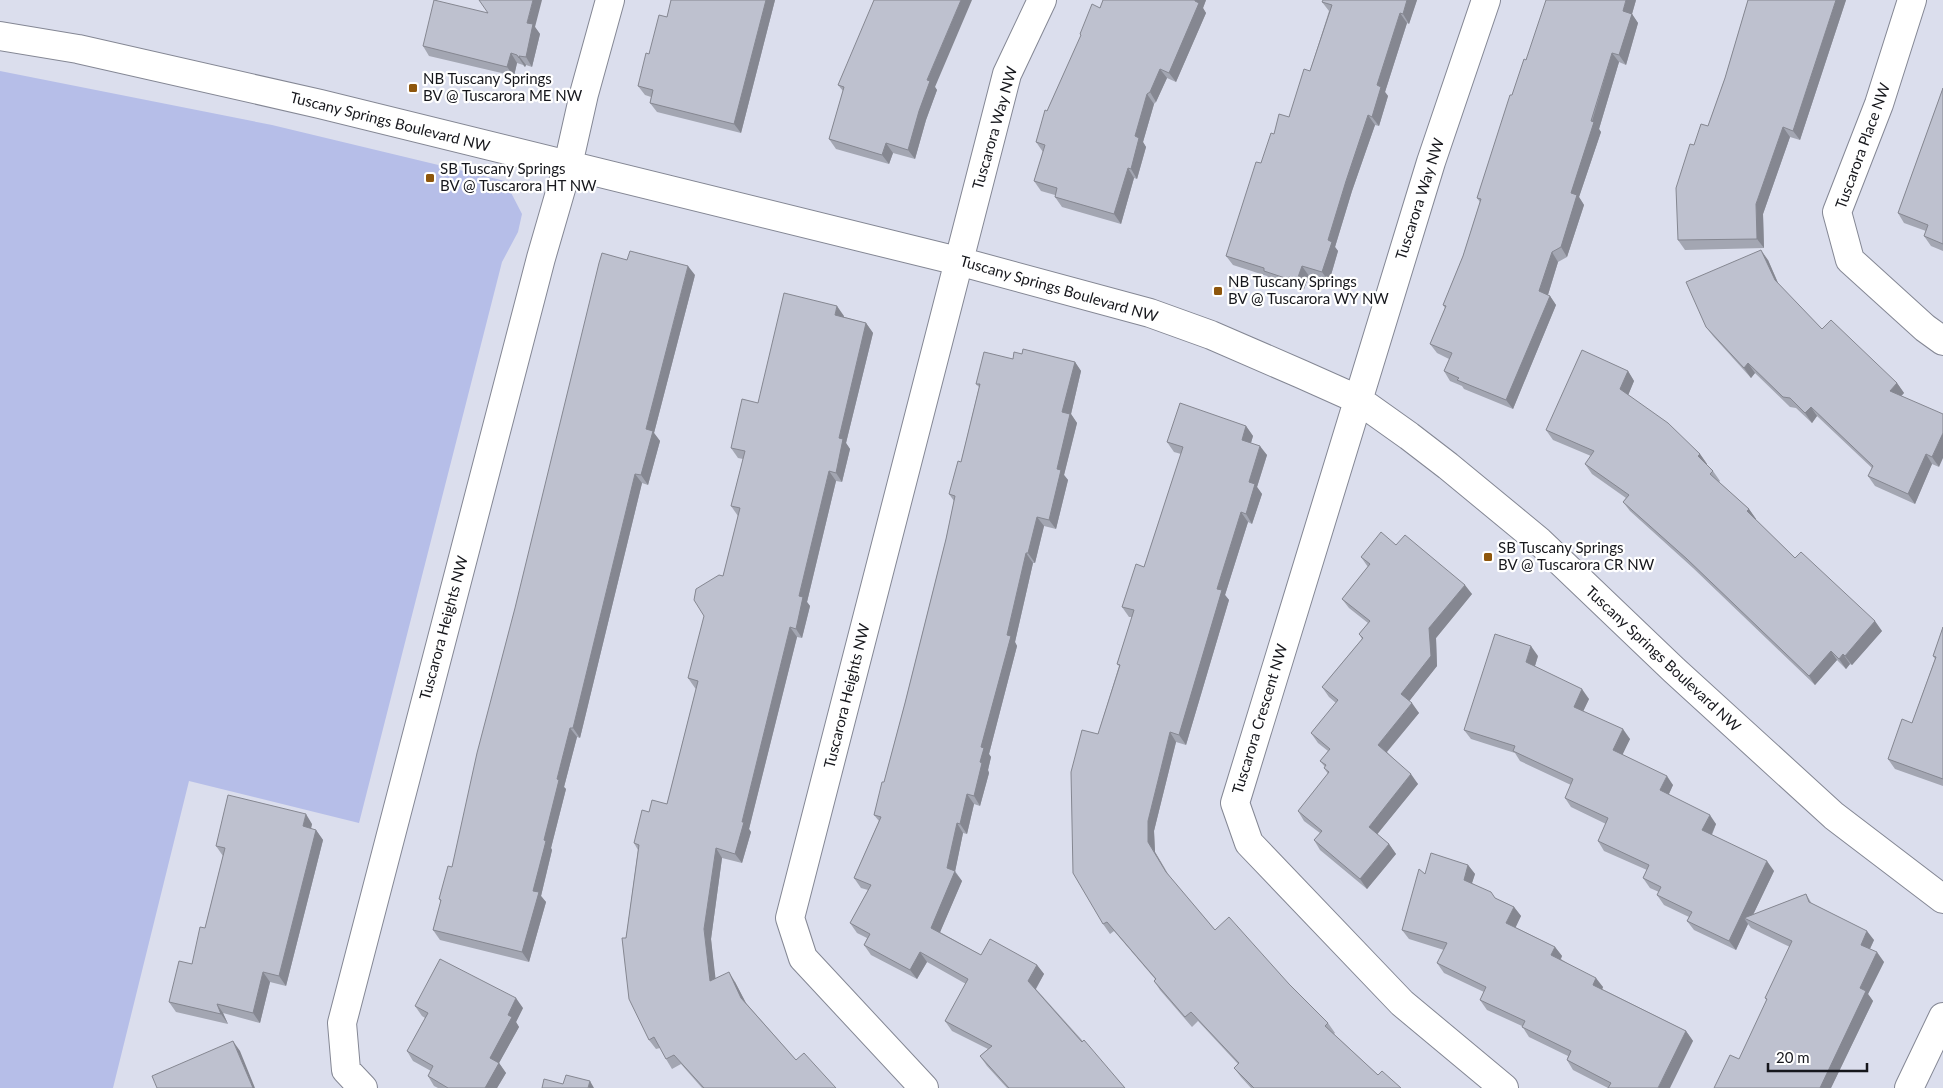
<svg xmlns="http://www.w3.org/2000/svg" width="1943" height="1088" viewBox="0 0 1943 1088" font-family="Lato,sans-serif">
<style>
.green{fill:#b6bee8}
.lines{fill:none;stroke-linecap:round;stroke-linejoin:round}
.street-casing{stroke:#848794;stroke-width:30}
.street{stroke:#fff;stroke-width:28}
.wall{fill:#a3a6b2}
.shaded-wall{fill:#858791}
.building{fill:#bec1cf;stroke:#858791}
.poi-dot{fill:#8e560c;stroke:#fff;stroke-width:2}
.labels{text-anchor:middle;stroke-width:4.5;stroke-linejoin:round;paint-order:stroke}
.poi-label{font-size:15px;fill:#16171c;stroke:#fff;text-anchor:start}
.street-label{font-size:15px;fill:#16171c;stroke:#fff}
</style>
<rect width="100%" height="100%" fill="#dbdeed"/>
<path class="green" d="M0,71L272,125L505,181L522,214L518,232L502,262L359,823L189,781L113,1088H0Z"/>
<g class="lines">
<defs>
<path id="street" d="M1486,0L1431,162L1235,803L1249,843L1402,1003L1504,1088
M1912,0L1879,104L1837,212L1850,260L1925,328L1943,341
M0,36L78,49L320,104L958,261L1150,313L1211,335L1301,374L1357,399L1409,436L1448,466L1539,541L1674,670L1834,816L1943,899
M363,1088L346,1070L342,1023L541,258L568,165L584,94L610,0
M924,1088L803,958L790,918L1007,74L1042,0
M1909,1088L1943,1017"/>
</defs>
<use href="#street" class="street-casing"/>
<use href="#street" class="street"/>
</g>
<path class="wall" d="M671,0H775L741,133L657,112L650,103L651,97L645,95L638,86L649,54L667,17Z
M1103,0H1206L1203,8L1206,13L1176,82L1167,78L1156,102L1154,104L1143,142L1146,147L1137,179L1134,178L1121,224L1062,207L1055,197V195L1041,191L1034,181L1043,152L1036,142L1047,111L1081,36L1080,34L1100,8Z
M1417,0L1409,24L1407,23L1385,92L1388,96L1379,126L1375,125L1352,191L1335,247L1338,251L1329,282L1309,276L1304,289L1296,287L1295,288L1270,281L1267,276L1233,265L1226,256L1261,163L1289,117L1310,71L1329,11L1322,2Z
M1636,0L1632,14L1638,23L1626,65L1619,62L1599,129L1601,132L1579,197L1584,205L1567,257L1558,262L1548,295L1550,296L1556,305L1513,409L1464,389L1462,386L1450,381L1444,371L1449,359L1437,353L1430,344L1445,308L1443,305L1463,256L1480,202L1477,198L1512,95L1526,60Z
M1748,0H1846L1800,140L1790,137L1763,214L1764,248L1685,250L1678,240L1694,145L1708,126L1725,78Z
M488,13L535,27L540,34L532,67L526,65L525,67L523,65L517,63L514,76L429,56L423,46Z
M838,85L935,87L937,90L926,120L915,159L893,153L889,164L836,149L829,139L843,91Z
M1943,88V251L1931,246L1924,236L1926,231L1904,223L1898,213Z
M1768,260L1779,285L1822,329L1897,383L1904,393L1901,396L1939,467L1932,464L1915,504L1875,486L1868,476L1872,468L1817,416L1812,423L1796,408L1790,407L1755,373L1751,378L1713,336L1706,327Z
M695,275L654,433L660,441L648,485L642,483L580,738L577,737L564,787L566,789L551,848L552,850L541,896L546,902L529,962L440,940L433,930L441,902L439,899Z
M844,316V317L866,323L873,333L846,443L850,449L842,482L836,481L807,602L810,606L802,638L797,637L749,829L751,832L742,863L722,858L711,939L715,979L735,982L746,1003L796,1060L836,1088H702L681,1064L672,1069L666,1059L660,1048L656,1049L649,1040L626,938L638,850L634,843L649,812L667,804L696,689L695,688L688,678L723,576L738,516L731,506L743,459L738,458L731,448L758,403Z
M1022,354L1075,362L1081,371L1071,414L1077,423L1064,475L1068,480L1056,529L1044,526L1035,563H1033L1015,642L1017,646L989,754L991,757L988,770L989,773L980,806L974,804L967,834L963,833L955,871L962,881L940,932L981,955L1037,965L1044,974L1036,989L1125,1088H1007L987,1066L980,1056L988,1049L952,1031L945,1021L966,984L927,962L917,979L871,955L864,945L867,938L857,933L850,923L868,890L861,888L854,878L879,821L874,815L884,782L905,703L946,539L954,501L949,494L961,462L979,387L976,384L1013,359Z
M1628,371L1634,381L1628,395L1700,454L1707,464L1706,465L1713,471L1720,481L1719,482L1749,509L1756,519H1755L1795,558L1882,631L1852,665L1850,664L1846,669L1837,660L1815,685L1693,568L1630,511L1623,502L1626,498L1592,474L1585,464L1591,456L1553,440L1546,430Z
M1246,426L1253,436L1251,443L1267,455L1257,487L1262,494L1252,524L1248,522L1225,595L1229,600L1186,745L1176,742L1154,831L1155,852L1169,876L1215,930L1289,984L1328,1023L1335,1033L1334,1034L1378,1075L1401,1088H1251L1241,1077L1234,1068L1238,1064L1198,1021L1192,1027L1160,990L1154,981L1155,979L1114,931L1110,934L1103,924L1098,734L1119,666L1117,664L1132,617H1129L1122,607L1144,567L1181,454L1174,452L1167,442Z
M1396,545L1472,594L1436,638L1437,666L1409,701L1419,713L1387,752L1418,784L1377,834L1389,844L1396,854L1367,889L1320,850L1314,840L1320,833L1304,821L1298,811L1328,774L1324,768L1325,767L1320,761L1328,751L1318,743L1311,733L1336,703L1329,697L1322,687L1362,639L1359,634L1368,623L1349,608L1342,599L1368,567L1361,557Z
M1943,627V786L1895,769L1888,759L1912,723L1935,659L1933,656Z
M1538,656L1535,666L1589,699L1583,711L1630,739L1622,754L1673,785L1669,794L1716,824L1712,835L1774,871L1753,915L1806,894L1812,904L1874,940L1870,949L1884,962L1868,994L1873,1001L1831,1088H1714L1739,1059L1767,1001L1765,998L1790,947L1751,928L1748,924L1736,950L1694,930L1687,921L1689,917L1664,905L1657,895L1659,892L1650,888L1643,878L1647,870L1604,851L1598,841L1606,824L1571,807L1565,798L1571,785L1520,761L1515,753L1471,739L1464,730Z
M312,824L311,829L316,830L323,840L286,986L270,982L260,1023L223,1013L228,1024L176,1012L169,1002L192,964L205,928L223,856L216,846Z
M1468,865L1475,874L1472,883L1495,898L1514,907L1521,916L1515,927L1555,947L1562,956L1561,959L1603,987L1602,989L1686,1031L1693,1041L1608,1088L1573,1070L1567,1060L1568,1056L1529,1037L1522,1026L1487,1010L1480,1000L1484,992L1444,973L1437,963L1444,950L1409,939L1402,930Z
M415,1006L523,1008L516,1022L519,1027L499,1063L506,1073L497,1088H438L434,1086L428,1076L431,1071L413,1061L407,1051L425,1018L422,1016Z"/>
<path class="shaded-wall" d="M533,0H542L535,27L540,34L532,67L526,57L527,23Z
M766,0H775L741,133L734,124Z
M961,0H972L935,87L937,90L926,120L915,159L908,150L927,80Z
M1195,0H1206L1203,8L1206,13L1176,82L1169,73Z
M1407,0H1417L1409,24L1403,14Z
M1626,0H1636L1632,14L1638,23L1626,65L1619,55L1623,11Z
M1836,0H1846L1800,140L1793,131Z
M1400,13L1407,23L1385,92L1388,96L1379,126L1372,117L1377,85Z
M511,53L517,63L514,76L507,67Z
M1612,53L1619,62L1599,129L1601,132L1579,197L1584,205L1567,257L1561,247L1571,193Z
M519,56L526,65L525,67L519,58Z
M1160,69L1167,78L1156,102L1150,92Z
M1147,94L1154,104L1143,142L1146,147L1137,179L1131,169L1135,136Z
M1368,115L1375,125L1352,191L1335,247L1338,251L1329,282L1322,272L1328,240L1346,181Z
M1783,127L1790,137L1763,214L1764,248L1757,239L1756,204Z
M886,143L893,153L889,164L882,155Z
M1128,168L1134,178L1121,224L1114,214Z
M1761,250L1768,260L1781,290L1775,280Z
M1552,252L1558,262L1546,301L1539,291Z
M688,266L695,275L654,433L660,441L648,485L641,475L646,429Z
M1302,266L1309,276L1304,289L1297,280Z
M1289,277L1296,287L1295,288L1288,279Z
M1550,296L1556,305L1513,409L1506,400Z
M837,306L844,316L842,324L835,315Z
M866,323L873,333L846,443L850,449L842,482L836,473L839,438Z
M1075,362L1081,371L1071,414L1077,423L1064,475L1068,480L1056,529L1049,520L1057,469L1062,412Z
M1748,363L1755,373L1751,378L1744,368Z
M1628,371L1634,381L1627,398L1620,389Z
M1897,383L1904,393L1897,400L1890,391Z
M1811,407L1817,416L1812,423L1805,413Z
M1246,426L1253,436L1249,449L1242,440Z
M1943,433V458L1939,467L1932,457Z
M1260,446L1267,455L1257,487L1262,494L1252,524L1246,514L1249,482Z
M1700,454L1707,464L1705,466L1698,456Z
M1926,454L1932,464L1915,504L1908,494Z
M829,471L836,481L807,602L810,606L802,638L796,629L799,596Z
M635,474L642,483L580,738L573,728Z
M1749,509L1756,519L1754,521L1747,511Z
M1241,512L1248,522L1225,595L1229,600L1186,745L1179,735L1217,589Z
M1037,517L1044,526L1035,563L1028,553Z
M1026,553L1033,563L1015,642L1017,646L989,754L991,757L988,770L989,773L980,806L974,796L980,762L981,747Z
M1465,585L1472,594L1436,638L1437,666L1407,704L1401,694L1429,628Z
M1875,621L1882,631L1852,665L1845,656Z
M790,627L797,637L749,829L751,832L742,863L735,854L742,822Z
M1531,646L1538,656L1533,672L1526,662Z
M1831,651L1837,660L1815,685L1809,676Z
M1843,654L1850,664L1846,669L1839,659Z
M1582,689L1589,699L1581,716L1574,707Z
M1412,703L1419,713L1385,754L1378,745Z
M570,728L577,737L564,787L566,789L551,848L552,850L541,896L546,902L529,962L522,952L533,891L557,779Z
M1623,729L1630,739L1620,760L1613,750Z
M1170,732L1176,742L1154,831L1155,852L1173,882L1148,842V821Z
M1411,774L1418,784L1375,837L1369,827Z
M1667,776L1673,785L1666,800L1660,790Z
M967,794L974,804L967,834L960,824Z
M306,814L312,824L309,836L303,826Z
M1710,815L1716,824L1709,840L1702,830Z
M957,823L963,833L955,872L962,881L938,937L931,928L947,868Z
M316,830L323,840L286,986L279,976Z
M1389,844L1396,854L1367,889L1360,879Z
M716,848L722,858L711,939L717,991L710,981L704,929Z
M1767,861L1774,871L1750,921L1744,918L1748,924L1736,950L1729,941Z
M1468,865L1475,874L1470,889L1464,880Z
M1514,907L1521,916L1513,933L1506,923Z
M1867,931L1874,940L1867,955L1861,945Z
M1555,947L1562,956L1558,964L1551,955Z
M920,952L927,962L917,979L910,970Z
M1877,952L1884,962L1868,994L1873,1001L1831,1088H1820L1860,988Z
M1037,965L1044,974L1035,990L1028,981Z
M263,972L270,982L260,1023L253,1013Z
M729,972L735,982L748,1007L741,998Z
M1596,978L1603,987L1600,995L1593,985Z
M516,998L523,1008L516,1022L519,1027L499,1063L506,1073L497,1088H485L490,1058L508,1015Z
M217,1004L223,1013L228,1024L221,1014Z
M1686,1031L1693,1041L1670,1088H1658Z
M233,1041L240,1051L255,1088H253Z
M590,1081L594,1088H588Z"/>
<path class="building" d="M434,0L488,13L479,0H533L527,23L533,24L526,57L519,56V58L517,55L511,53L507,67L423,46Z
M671,0H766L734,124L650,103L653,90L638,86L646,53L649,54L659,15L667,17Z
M874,0H961L927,80L930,81L919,111L908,150L886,143L882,155L829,139L844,87L838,85Z
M1103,0H1195V1L1199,3L1169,73L1160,69L1150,92L1147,94L1135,136L1139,138L1131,169L1128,168L1114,214L1055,197L1057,188L1034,181L1045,145L1036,142L1045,110L1047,111L1081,35L1080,34L1092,4L1100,8Z
M1323,0H1407L1403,14L1400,13L1377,85L1381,87L1372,117L1368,115L1346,181L1328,240L1332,242L1322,272L1302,266L1297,280L1289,277L1288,279L1264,271V268L1226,256L1256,162L1261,163L1271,133L1274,134L1279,114L1289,117L1304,69L1310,71L1332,5L1322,2Z
M1546,0H1626L1623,11L1632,14L1619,55L1612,53L1591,121L1594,122L1571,193L1577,195L1561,247L1552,252L1539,291L1550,296L1506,400L1457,380L1459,378L1444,371L1452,353L1430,344L1446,306L1443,305L1463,256L1481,199L1477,198L1510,95H1512L1524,59L1526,60Z
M1748,0H1836L1793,131L1783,127L1756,204L1757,239L1678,240L1676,188L1690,144L1694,145L1701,124L1708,126L1725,78Z
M1943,88V244L1924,236L1928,225L1898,213Z
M1761,250L1775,280L1822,329L1831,320L1897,383L1890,391L1943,414V433L1932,457L1926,454L1908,494L1868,476L1873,466L1811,407L1805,413L1790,398L1783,397L1748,363L1744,368L1706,327L1686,282Z
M630,251L688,266L646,429L653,431L641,475L635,474L573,728H570L557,779L559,780L544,840L546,841L533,891L539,892L522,952L433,930L441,900L439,899L448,866L452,867L477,753L515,608L599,263L602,253L627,260Z
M784,293L837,306L835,315L866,323L839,438L843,439L836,473L829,471L799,596L803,597L796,629L790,627L742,822H744L735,854L716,848L704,929L710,981L729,972L741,998L796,1060L804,1053L836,1088H704L674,1055L666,1059L654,1037L649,1040L629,999L622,938H626L639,845L634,843L642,810L649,812L652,800L667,804L698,681L688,678L704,616L694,600L696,589L719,575L723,576L740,508L731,506L745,451L731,448L742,399L758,403Z
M1023,349L1075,362L1062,412L1070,414L1057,469L1061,470L1049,520L1037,517L1028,553H1026L1007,635L1011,636L981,747L984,748L980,762L982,763L974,796L967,794L960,824L957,823L947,868L955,871L931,928L981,955L990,939L1037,965L1028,981L1082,1042L1084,1040L1125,1088H1009L980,1056L992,1046L945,1021L968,979L920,952L910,970L864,945L870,934L850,923L871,885L854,878L881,817L874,815L882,782H884L905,703L946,539L955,496L949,494L958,461L961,462L980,384H976L984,352L1013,359L1014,352L1022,354Z
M1582,350L1628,371L1620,389L1668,423L1700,454L1698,456L1713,471L1710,474L1749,509L1747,511L1795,558L1801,552L1875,621L1845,656L1843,654L1839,659L1831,651L1809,676L1687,559L1623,502L1629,495L1585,464L1594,451L1546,430Z
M1180,403L1246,426L1242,440L1260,446L1249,482L1255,484L1246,514L1241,512L1217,589L1222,590L1179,735L1170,732L1148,821V842L1166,872L1215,930L1229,917L1289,984L1328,1023L1325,1026L1378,1075L1382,1071L1401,1088H1254L1234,1068L1239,1063L1191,1012L1185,1017L1154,981L1156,979L1107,922L1103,924L1073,873L1071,772L1082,730L1098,734L1120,665L1117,664L1134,610L1122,607L1136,564L1144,567L1183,447L1167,442Z
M1381,532L1396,545L1405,535L1465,585L1429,628L1431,656L1401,694L1412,703L1378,745L1411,774L1369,827L1389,844L1360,879L1314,840L1322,831L1298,811L1329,772L1324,768L1326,765L1320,761L1330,749L1311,733L1338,700L1322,687L1363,638L1359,634L1370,621L1342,599L1370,564L1361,557Z
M1943,627V779L1888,759L1902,719L1912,723L1936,657L1933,656Z
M1495,634L1531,646L1526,662L1582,689L1574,707L1623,729L1613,750L1667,776L1660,790L1710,815L1702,830L1767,861L1729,941L1687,921L1692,912L1657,895L1661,887L1643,878L1649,865L1598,841L1608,818L1565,798L1573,779L1513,751L1515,746L1464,730Z
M228,795L306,814L303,826L316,830L279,976L263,972L253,1013L217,1004L221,1014L169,1002L179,961L192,964L200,927L205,928L225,848L216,846Z
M1431,853L1468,865L1464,880L1491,892L1495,898L1514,907L1506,923L1555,947L1551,955L1596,978L1593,985L1686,1031L1658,1088H1608L1611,1083L1567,1060L1571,1051L1522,1027L1525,1021L1480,1000L1486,987L1437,963L1447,943L1402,930L1419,869L1425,874Z
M1806,894L1809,902L1867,931L1861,945L1877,952L1860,988L1866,991L1820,1088H1714L1730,1055L1739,1059L1767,999L1765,998L1792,941L1744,918Z
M440,959L516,998L508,1015L512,1017L490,1058L499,1063L485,1088H448L428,1076L433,1066L407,1051L428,1013L415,1006Z
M233,1041L253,1088H157L152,1076Z
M566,1075L590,1081L588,1088H542L544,1079L563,1084Z"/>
<g class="poi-dot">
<rect x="408" y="83" width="10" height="10" rx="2.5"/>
<rect x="425" y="173" width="10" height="10" rx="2.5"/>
<rect x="1213" y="286" width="10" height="10" rx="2.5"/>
<rect x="1483" y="552" width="10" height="10" rx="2.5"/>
</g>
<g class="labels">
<g class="poi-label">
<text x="423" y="84">NB Tuscany Springs<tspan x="423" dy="17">BV @ Tuscarora ME NW</tspan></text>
<text x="440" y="174">SB Tuscany Springs<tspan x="440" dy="17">BV @ Tuscarora HT NW</tspan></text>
<text x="1228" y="287">NB Tuscany Springs<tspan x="1228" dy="17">BV @ Tuscarora WY NW</tspan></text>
<text x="1498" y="553">SB Tuscany Springs<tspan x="1498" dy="17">BV @ Tuscarora CR NW</tspan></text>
</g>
<g class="street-label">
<text transform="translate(390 122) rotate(14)" y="5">Tuscany Springs Boulevard NW</text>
<text transform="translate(995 128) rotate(-74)" y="5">Tuscarora Way NW</text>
<text transform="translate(1863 146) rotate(-70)" y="5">Tuscarora Place NW</text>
<text transform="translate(1420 199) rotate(-72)" y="5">Tuscarora Way NW</text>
<text transform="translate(1059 289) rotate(16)" y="5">Tuscany Springs Boulevard NW</text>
<text transform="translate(444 628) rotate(-75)" y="5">Tuscarora Heights NW</text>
<text transform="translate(1663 659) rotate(43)" y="5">Tuscany Springs Boulevard NW</text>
<text transform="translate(847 696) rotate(-76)" y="5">Tuscarora Heights NW</text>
<text transform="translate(1260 719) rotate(-73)" y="5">Tuscarora Crescent NW</text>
</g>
</g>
<path d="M1768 1063v8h99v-8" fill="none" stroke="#16171c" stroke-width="2.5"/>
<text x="1776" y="1063" font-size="15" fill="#16171c" stroke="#ffffff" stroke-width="4" paint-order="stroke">20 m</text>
</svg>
